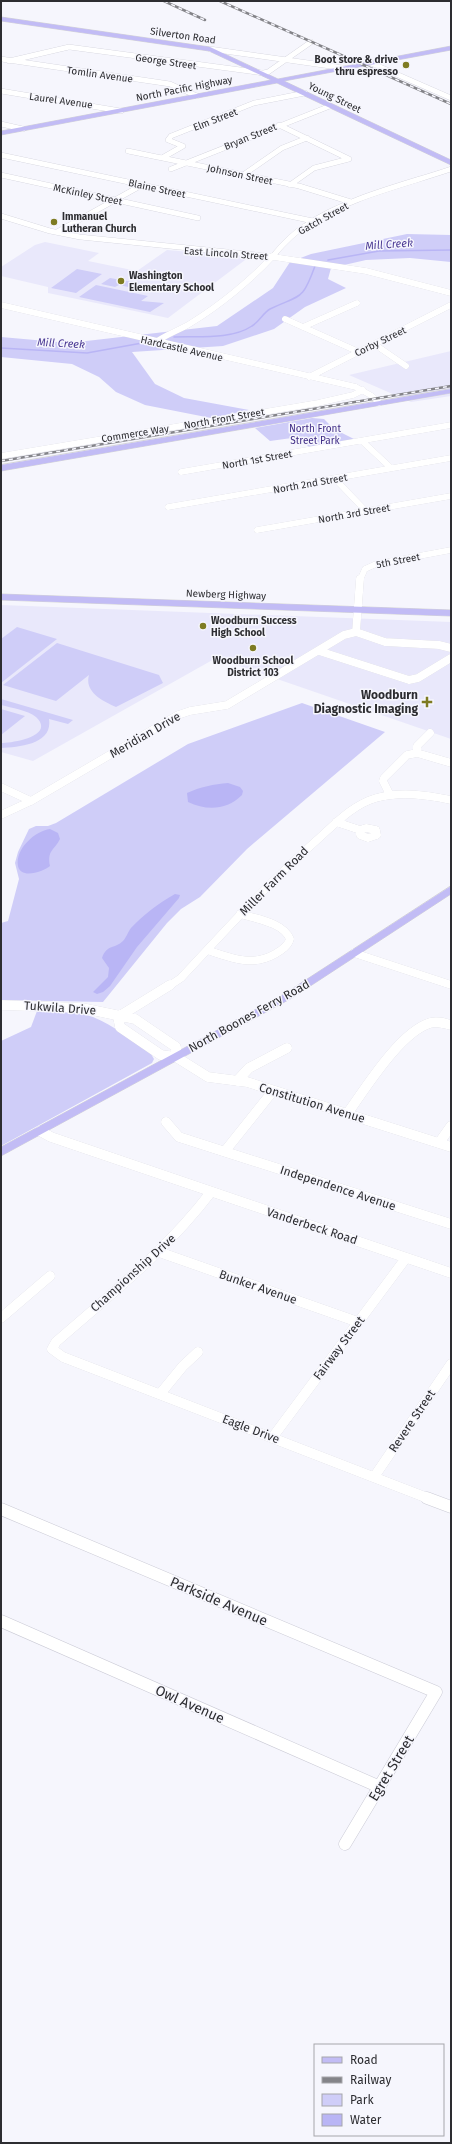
<svg xmlns="http://www.w3.org/2000/svg" width="452" height="2144" viewBox="0 0 452 2144" font-family="'Fira Sans',sans-serif">
<style>
.built{fill:#e9e8fb}
.green{fill:#cfcdf8}
.water{fill:#b9b5f5}
.lines{fill:none;stroke-linecap:round;stroke-linejoin:round}
.stream{stroke:#b9b5f5;stroke-width:1.5}
.minor-far4-casing{stroke:#cbcbd6;stroke-width:5.5}
.minor-far3-casing{stroke:#cbcbd6;stroke-width:6}
.minor-far2-casing{stroke:#cbcbd6;stroke-width:8}
.minor-far1-casing{stroke:#cbcbd6;stroke-width:10}
.minor-casing{stroke:#cbcbd6;stroke-width:13}
.major-casing{stroke:#d5d5d6;stroke-width:1}
.minor-far4{stroke:#fff;stroke-width:5}
.minor-far3{stroke:#fff;stroke-width:6}
.minor-far2{stroke:#fff;stroke-width:8}
.minor-far1{stroke:#fff;stroke-width:10}
.minor{stroke:#fff;stroke-width:12}
.major{fill:#c2bcf5;fill-rule:evenodd}
.rail-casing{stroke:#848489;stroke-width:2.5}
.rail{stroke:#f6f6fd;stroke-width:1.5;stroke-dasharray:4;stroke-linecap:butt}
.poi-dot{fill:#7e7b22;stroke:#f6f6fd;stroke-width:1.5}
.labels{text-anchor:middle;stroke-width:3;stroke-linejoin:round;paint-order:stroke}
.far-street-label{font-size:10px;fill:#2d2d31;stroke:#f6f6fd}
.far-poi-label{font-size:10px;font-weight:bold;fill:#2d2d31;stroke:#f6f6fd;text-anchor:start}
.far-park-label{font-size:10px;fill:#402d86;stroke:#f6f6fd}
.far-water-label{font-size:11px;font-style:italic;fill:#4c3b95;stroke:#f6f6fd}
.poi-label{font-size:12px;font-weight:bold;fill:#2d2d31;stroke:#f6f6fd;text-anchor:end}
.street-label{font-size:12px;fill:#2d2d31;stroke:#f6f6fd}
.near-street-label{font-size:14px;fill:#2d2d31;stroke:#f6f6fd}
</style>
<rect width="100%" height="100%" fill="#f6f6fd"/>
<path class="built" d="M45,242L99,253L88,261L137,271L167,250L249,257L168,318L48,293V287L1,276V267L35,245Z
M451,351V396L411,402L349,375Z
M1,605L451,622V739L216,658L33,761L1,752Z"/>
<path class="green" d="M407,234L451,235V262L410,258L366,260L331,268L328,279L346,288L305,307L274,329L223,346L132,352L155,384L184,398L249,410L211,418L145,405L116,392L99,377L72,364L1,357V337L69,343L217,326L273,288L290,262L311,254Z
M77,269L102,274L76,293L51,288Z
M110,278L139,283L133,288L119,285L115,287L101,284Z
M96,285L148,296L141,301L164,303L150,312L79,297Z
M312,418L324,419L334,429L356,440L310,448L299,437L270,441L255,428Z
M17,627L57,639L1,683V639Z
M57,643L159,675L163,683L116,707C103,701 84,692 89,675L56,701L3,685Z
M1,699L73,720L68,724L49,719C53,744 20,747 1,748V743C12,743 56,736 36,717C27,710 12,708 1,705Z
M302,703L385,732L247,849L200,897L181,909L167,923L103,1002L1,1000V923L8,921L19,879L15,863L18,852L29,829L36,826H48L56,823L188,744Z
M1,709L25,716L1,735Z
M37,1011C55,1011 75,1011 93,1017C114,1025 133,1042 151,1054L154,1059L152,1063L1,1146V1041L31,1027Z"/>
<path class="water" d="M228,783L240,787L243,791L242,795C227,810 207,811 188,802L187,793C200,787 214,784 228,783Z
M50,829L58,833L60,839C54,851 47,850 50,866C44,871 21,880 18,866C15,849 35,831 50,829Z
M175,894L180,895L179,898L137,947L110,986L103,992L97,994L93,992L108,977L109,968L102,958C107,944 115,949 123,941C126,938 128,932 131,928C143,915 159,903 175,894Z"/>
<g class="lines">
<path class="stream" d="M328,260L379,251L451,250
M174,337C198,336 231,340 252,326C259,322 263,313 270,309C301,294 302,302 315,266
M1,348L87,353L142,343"/>
<defs>
<path id="minor-far4" d="M210,49L344,68
M1,59L170,84L197,96
M9,61L69,47L263,73L268,72L311,42
M371,63L451,98
M1,91L121,111
M1,124L23,129
M279,125L349,159
M128,151L299,186L351,202
M1,155L313,221
M162,158L183,146L168,140L171,136L254,103L305,93
M171,169L330,106
M1,175L198,218
M243,175L282,148L307,138
M290,185L314,168L349,159
M1,216L50,231L80,237L277,257
M57,232L142,185
M272,257C282,245 292,234 305,226C346,198 404,185 451,169"/>
<path id="minor-far3" d="M267,256L366,271L451,293
M1,305L356,387L372,396L379,403
M285,319L359,352
M303,327L357,303
M156,342C167,334 180,330 191,323C219,306 251,280 273,256
M374,344L406,366
M309,377L451,305
M362,441L391,468
M1,456L318,403L353,395L363,390
M181,472L451,425
M335,479L366,511
M168,507L451,458
M257,530L451,496
M360,580L365,569L376,564L451,550"/>
<path id="minor-far2" d="M356,632L385,642L439,645L451,648
M319,651L409,680L418,678L451,658
M417,753L451,763
M1,787L31,801
M390,795L383,781L384,778L407,755L417,753V746L430,733
M1,815L31,801L178,715L190,711L227,705L344,635L356,632L360,579
M336,822L360,830
M366,828L376,830L377,835L368,838L360,835V830Z
M207,950C231,958 252,967 275,954C282,950 288,946 290,939C283,922 256,919 240,914
M354,953L451,985
M169,986L181,978C225,931 268,883 317,840C335,824 352,805 376,798C401,791 426,795 451,800"/>
<path id="minor-far1" d="M1,1005L82,1008L135,1019L176,1047V1057
M118,1017L170,985
M118,1017L120,1027L161,1055L176,1057L208,1077L247,1082L451,1147
M237,1081L249,1068L287,1048
M347,1114C365,1089 400,1032 430,1023C437,1021 444,1023 451,1025
M166,1122L179,1137L451,1224
M40,1131L51,1137L451,1273
M439,1143L451,1126
M225,1151L273,1091
M211,1192C167,1250 111,1294 56,1342L52,1349L63,1357L430,1499
M159,1252L358,1322
M1,1318L50,1276
M160,1394L183,1366L198,1352
M272,1438L406,1258
M374,1477L451,1364"/>
<path id="minor" d="M427,1498L451,1507
M1,1509L436,1692L345,1844
M1,1621L380,1787"/>
<path id="major" d="M1,17L210,47L278,79L451,46V50L284,81L451,160V165L277,83L1,135V131L271,80L209,51L1,21Z
M451,389V393L1,471V465Z
M1,594L451,610V616L1,600Z
M451,886V894L292,998L1,1156V1147L284,994Z"/>
</defs>
<use href="#minor-far4" class="minor-far4-casing"/>
<use href="#minor-far3" class="minor-far3-casing"/>
<use href="#minor-far2" class="minor-far2-casing"/>
<use href="#minor-far1" class="minor-far1-casing"/>
<use href="#minor" class="minor-casing"/>
<use href="#major" class="major-casing"/>
<use href="#minor-far4" class="minor-far4"/>
<use href="#minor-far3" class="minor-far3"/>
<use href="#minor-far2" class="minor-far2"/>
<use href="#minor-far1" class="minor-far1"/>
<use href="#minor" class="minor"/>
<use href="#major" class="major"/>
<defs>
<path id="rail" d="M164,1L205,20
M220,1L451,104
M1,461L451,386"/>
</defs>
<use href="#rail" class="rail-casing"/>
<use href="#rail" class="rail"/>
</g>
<g class="poi-dot">
<circle cx="406" cy="65" r="4"/>
<circle cx="54" cy="222" r="4"/>
<circle cx="121" cy="281" r="4"/>
<circle cx="203" cy="626" r="4"/>
<circle cx="253" cy="648" r="4"/>
<path d="M425 696h4v4h4v4h-4v4h-4v-4h-4v-4h4z"/>
</g>
<g class="labels">
<g class="far-street-label">
<text transform="translate(183 35) rotate(8)" y="4">Silverton Road</text>
<text transform="translate(166 61) rotate(8)" y="4">George Street</text>
<text transform="translate(100 74) rotate(8)" y="4">Tomlin Avenue</text>
<text transform="translate(184 88) rotate(-11)" y="4">North Pacific Highway</text>
<text transform="translate(335 97) rotate(26)" y="4">Young Street</text>
<text transform="translate(61 100) rotate(8)" y="4">Laurel Avenue</text>
<text transform="translate(215 119) rotate(-21)" y="4">Elm Street</text>
<text transform="translate(250 136) rotate(-22)" y="4">Bryan Street</text>
<text transform="translate(240 174) rotate(12)" y="4">Johnson Street</text>
<text transform="translate(157 188) rotate(12)" y="4">Blaine Street</text>
<text transform="translate(88 194) rotate(12)" y="4">McKinley Street</text>
<text transform="translate(323 218) rotate(-29)" y="4">Gatch Street</text>
<text transform="translate(226 253) rotate(4)" y="4">East Lincoln Street</text>
<text transform="translate(380 341) rotate(-26)" y="4">Corby Street</text>
<text transform="translate(182 348) rotate(13)" y="4">Hardcastle Avenue</text>
<text transform="translate(224 418) rotate(-10)" y="4">North Front Street</text>
<text transform="translate(135 433) rotate(-9)" y="4">Commerce Way</text>
<text transform="translate(257 459) rotate(-10)" y="4">North 1st Street</text>
<text transform="translate(310 483) rotate(-10)" y="4">North 2nd Street</text>
<text transform="translate(354 513) rotate(-10)" y="4">North 3rd Street</text>
<text transform="translate(398 560) rotate(-11)" y="4">5th Street</text>
<text transform="translate(226 594) rotate(2)" y="4">Newberg Highway</text>
</g>
<g class="far-poi-label">
<text x="398" y="63" text-anchor="end">Boot store &amp; drive<tspan x="398" dy="12">thru espresso</tspan></text>
<text x="62" y="220">Immanuel<tspan x="62" dy="12">Lutheran Church</tspan></text>
<text x="129" y="279">Washington<tspan x="129" dy="12">Elementary School</tspan></text>
<text x="211" y="624">Woodburn Success<tspan x="211" dy="12">High School</tspan></text>
<text x="253" y="664" text-anchor="middle">Woodburn School<tspan x="253" dy="12">District 103</tspan></text>
</g>
<g class="far-park-label">
<text x="315" y="432">North Front<tspan x="315" dy="12">Street Park</tspan></text>
</g>
<g class="far-water-label">
<text transform="translate(389 244) rotate(-4)" y="4">Mill Creek</text>
<text transform="translate(61 343) rotate(3)" y="4">Mill Creek</text>
</g>
<g class="poi-label">
<text x="418" y="699">Woodburn<tspan x="418" dy="14">Diagnostic Imaging</tspan></text>
</g>
<g class="street-label">
<text transform="translate(145 735) rotate(-30)" y="4">Meridian Drive</text>
<text transform="translate(274 881) rotate(-45)" y="4">Miller Farm Road</text>
<text transform="translate(60 1008) rotate(4)" y="4">Tukwila Drive</text>
<text transform="translate(249 1016) rotate(-29)" y="4">North Boones Ferry Road</text>
<text transform="translate(312 1103) rotate(17)" y="4">Constitution Avenue</text>
<text transform="translate(338 1188) rotate(18)" y="4">Independence Avenue</text>
<text transform="translate(312 1226) rotate(18)" y="4">Vanderbeck Road</text>
<text transform="translate(133 1273) rotate(-42)" y="4">Championship Drive</text>
<text transform="translate(258 1287) rotate(19)" y="4">Bunker Avenue</text>
<text transform="translate(339 1348) rotate(-53)" y="4">Fairway Street</text>
<text transform="translate(412 1421) rotate(-56)" y="4">Revere Street</text>
<text transform="translate(251 1429) rotate(21)" y="4">Eagle Drive</text>
</g>
<g class="near-street-label">
<text transform="translate(219 1601) rotate(23)" y="5">Parkside Avenue</text>
<text transform="translate(190 1704) rotate(24)" y="5">Owl Avenue</text>
<text transform="translate(391 1768) rotate(-59)" y="5">Egret Street</text>
</g>
</g>
<rect width="452" height="2144" fill="none" stroke="#2d2d31" stroke-width="4"/>
<rect x="314" y="2044" width="130" height="92" fill="#f6f6fd" stroke="#a6a6ab"/>
<rect x="322" y="2057" width="20" height="6" fill="#c2bcf5" stroke="#a6a6ab"/>
<text x="350" y="2064" font-size="12" fill="#2d2d31">Road</text>
<rect x="322" y="2077" width="20" height="6" fill="#848489" stroke="#a6a6ab"/>
<text x="350" y="2084" font-size="12" fill="#2d2d31">Railway</text>
<rect x="322" y="2094" width="20" height="12" fill="#cfcdf8" stroke="#a6a6ab"/>
<text x="350" y="2104" font-size="12" fill="#2d2d31">Park</text>
<rect x="322" y="2114" width="20" height="12" fill="#b9b5f5" stroke="#a6a6ab"/>
<text x="350" y="2124" font-size="12" fill="#2d2d31">Water</text>
</svg>
